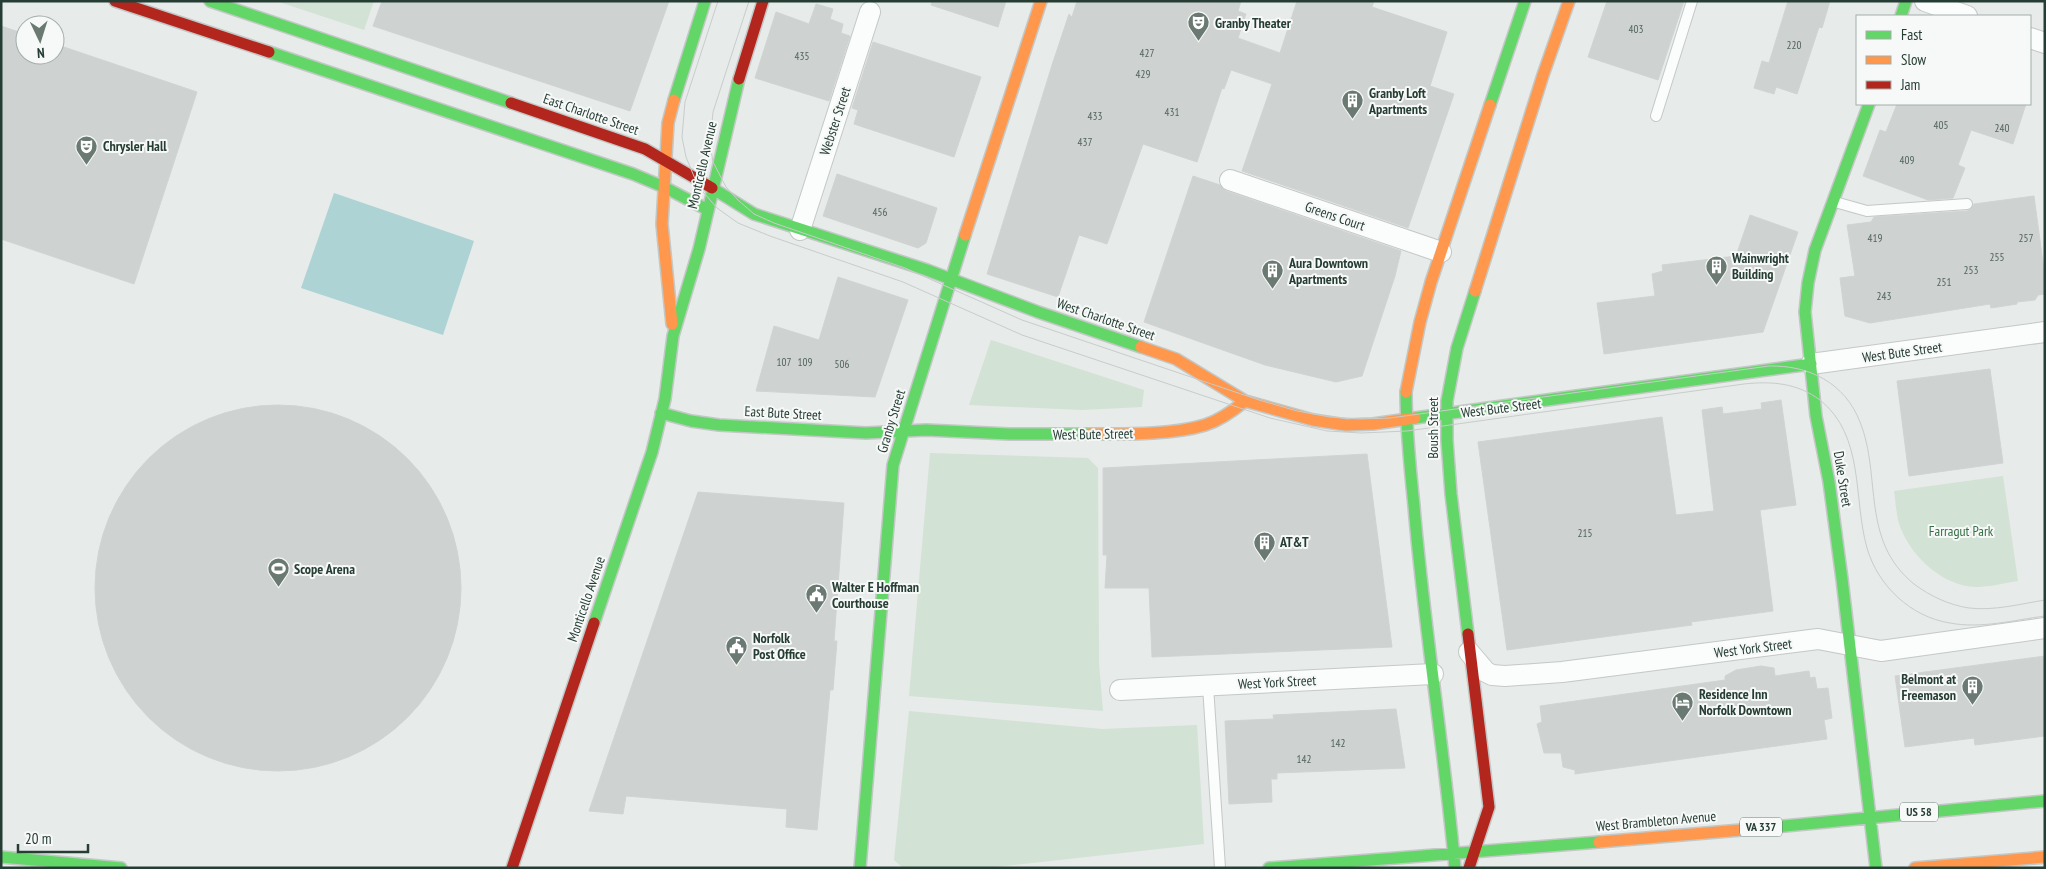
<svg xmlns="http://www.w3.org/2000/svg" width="2046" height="869" viewBox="0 0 2046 869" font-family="'PT Sans Narrow',sans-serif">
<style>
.green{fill:#d2e2d5}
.water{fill:#add3d4}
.building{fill:#ced2d0;stroke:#d0d4d2}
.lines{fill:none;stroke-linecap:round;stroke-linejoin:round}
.lane-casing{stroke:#c4c8c6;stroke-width:12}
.street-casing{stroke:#c4c8c6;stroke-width:22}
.fast-casing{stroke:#c3c8c6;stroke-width:14}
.slow-casing{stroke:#c3c8c6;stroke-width:14}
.jam-casing{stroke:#c3c8c6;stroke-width:14}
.lane{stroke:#fbfcfc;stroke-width:10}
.street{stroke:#fbfcfc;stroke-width:20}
.fast{stroke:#63d668;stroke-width:11}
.slow{stroke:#ff974d;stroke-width:11}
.jam{stroke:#b3261e;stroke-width:11}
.tram{stroke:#c8ccca;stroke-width:1}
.labels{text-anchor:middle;stroke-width:4;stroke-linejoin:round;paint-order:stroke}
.number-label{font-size:11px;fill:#51635c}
.shield{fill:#f6f9f7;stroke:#64756e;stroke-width:1}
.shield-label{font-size:12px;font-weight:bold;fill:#263d34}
.poi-label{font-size:14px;font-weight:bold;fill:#263d34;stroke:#f6f9f7;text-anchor:start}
.street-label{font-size:14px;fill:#263d34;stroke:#f6f9f7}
.park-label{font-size:14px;fill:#356f44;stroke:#f6f9f7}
</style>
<rect width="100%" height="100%" fill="#e7ebe9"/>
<path class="green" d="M276,1H374L364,30Z
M991,340L1144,390L1142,407L1082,410L969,405Z
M930,453L1088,458L1098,468L1099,663L1103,711L909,696Z
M2003,476L2018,581C2005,583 1990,587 1976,587C1943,586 1913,558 1901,529C1896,518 1896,503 1894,491Z
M909,711L1102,729L1197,725L1204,844L986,868H903L894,860Z"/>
<path class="water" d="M334,193L474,241L443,335L301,288Z"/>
<path class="building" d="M382,1H669L630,111L373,26Z
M932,1H1006L998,27L931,5Z
M1077,1H1241L1238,11L1246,14L1238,38L1280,53L1297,1H1374L1372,7L1447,32L1430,86L1454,94L1408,228L1242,171L1272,84L1231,70L1224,89L1222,88L1197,162L1143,144L1107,244L1079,235L1058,297L987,274L1053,62L1069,14L1072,17Z
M1607,1H1684L1658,80L1588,57Z
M1788,1H1830L1822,28L1819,27L1797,94L1776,87L1774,94L1754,88L1762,61L1769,63Z
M816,4L833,9L830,19L843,24L841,33L850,36L829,101L755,78L776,12L809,24Z
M1,26L25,34V55H55V44L197,92L134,284L1,239Z
M873,42L981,77L954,157L854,124L858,110L852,108Z
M1897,104H2026L2013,144L1971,130L1958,165L1965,168L1953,198L1928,200L1863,176L1880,130L1886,132Z
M837,174L937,208L926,243L918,248L823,216Z
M1193,176L1220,185L1226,191L1401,251L1395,276L1362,376L1336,382L1265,365L1144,322Z
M2034,196L2045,277V294L2038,295L2035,300L2017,302V304L1991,308L1990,304L1870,323L1845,316L1840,278L1855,276L1847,225L1871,222L1874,217L1967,211L1971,209L1974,204Z
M1750,215L1798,232L1763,332L1604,354L1597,303L1655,296L1652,274L1663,271L1662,265L1736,256Z
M838,277L908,300L875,397L756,391L774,326L819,340Z
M1990,369L2003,463L1909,476L1897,381Z
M1781,400L1796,505L1760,510L1773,611L1691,622L1692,625L1507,650L1478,442L1662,417L1676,515L1714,511L1702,410L1722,407L1723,414L1762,409L1761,403Z
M95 588a183 183 0 1 1 366 0a183 183 0 1 1-366 0Z
M1367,454L1392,647L1152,657L1149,588H1105L1107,555H1103V468Z
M698,492L844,503L834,641H837L833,690H830L817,830L786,827L787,809L626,796L623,814L589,811Z
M2045,656V736L1975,745L1974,738L1905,747L1895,676Z
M1761,666L1774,668L1775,676L1809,671L1810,678L1815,677L1817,689L1828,688L1832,718L1824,720L1827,739L1575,774V770L1563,767L1561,753H1544L1537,724L1542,722L1540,706L1725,680V676L1736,670Z
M1396,709L1405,768L1277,773V779H1271L1272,802L1229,804L1225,721L1274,719L1273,715Z"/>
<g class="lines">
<defs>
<path id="lane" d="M1656,116L1692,1
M1835,202L1867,211L1967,204
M1208,686L1220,868"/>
<path id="street" d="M1925,1L1967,16
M2030,38L2045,43
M1230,180L1441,252
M800,230L870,12
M1811,364L2045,332
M1469,652L1486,672L1492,675L1505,676L1562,672L1818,639L1881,651L2045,628
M1120,690L1433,674"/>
<path id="fast" d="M210,1L511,103
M1901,16L1906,1
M269,52L633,174L664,187L708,210
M674,100L705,1
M1869,104L1815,250L1808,283L1805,312L1816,416L1829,482L1842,579L1870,817
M1490,105L1525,1
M712,188L754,214L927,270L1038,312L1141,347
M1406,392C1406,430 1410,468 1414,506C1424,627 1444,747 1455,868
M661,413L691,421L719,425L866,433L926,430L1009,434H1089
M1415,418L1811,364
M594,623L652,452L665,399L673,336L699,249L739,79
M1468,634L1451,494L1447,440V401L1457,348L1475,291
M1870,817L1876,868
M1753,829L2045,801
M1,857L121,868
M860,868L893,465L965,235
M1269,868L1599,842"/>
<path id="slow" d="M965,235L1041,1
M1475,291L1543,75L1569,1
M672,324L662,224L668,123L674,100
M1141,347L1176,359L1245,401L1313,420L1346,425L1373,424L1415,418
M1406,392L1420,322L1431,282L1490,105
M1089,434C1124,434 1173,435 1205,425C1221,420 1233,411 1245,401
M1599,842L1753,829
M1915,868L2045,857"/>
<path id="jam" d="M115,1L269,52
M739,79L763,1
M511,103L645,149L712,188
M1468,634L1489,807L1469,868
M512,868L594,623"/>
</defs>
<use href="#lane" class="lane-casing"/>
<use href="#street" class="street-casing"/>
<use href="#fast" class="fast-casing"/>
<use href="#slow" class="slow-casing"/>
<use href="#jam" class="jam-casing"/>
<use href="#lane" class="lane"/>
<use href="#street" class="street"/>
<use href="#fast" class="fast"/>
<use href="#slow" class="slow"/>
<use href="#jam" class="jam"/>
<path class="tram" d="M718,1L685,102L682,137L686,157L698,186L717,208L738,223L770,236L903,282L1022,335L1270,418L1327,431L1361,433L1407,431L1744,384C1772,381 1797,383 1820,400C1865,436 1853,499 1867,548C1878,586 1911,617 1950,623C1981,629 2014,620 2045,616
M749,1L713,112L710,144L713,162L726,187L738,200L754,214L774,223L905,268L1022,320L1259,400L1297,411L1330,417L1360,419L1390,418L1769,366C1809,365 1845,383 1860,422C1882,477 1860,540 1914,584C1930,596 1949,605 1969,608C1994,611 2020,604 2045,600"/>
</g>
<defs>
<symbol id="theatre-pin" viewBox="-11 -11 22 30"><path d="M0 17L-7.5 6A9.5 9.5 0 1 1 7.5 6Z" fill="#6a7a73" stroke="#f6f9f7"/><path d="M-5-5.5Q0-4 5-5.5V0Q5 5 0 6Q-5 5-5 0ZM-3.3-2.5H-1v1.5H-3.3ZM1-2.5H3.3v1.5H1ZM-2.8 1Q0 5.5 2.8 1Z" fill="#fff"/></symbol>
<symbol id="building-pin" viewBox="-11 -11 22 30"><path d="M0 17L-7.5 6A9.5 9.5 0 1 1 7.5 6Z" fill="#6a7a73" stroke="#f6f9f7"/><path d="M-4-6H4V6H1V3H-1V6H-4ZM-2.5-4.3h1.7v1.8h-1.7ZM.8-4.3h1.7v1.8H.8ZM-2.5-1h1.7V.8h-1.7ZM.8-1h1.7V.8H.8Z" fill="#fff"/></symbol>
<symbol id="stadium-pin" viewBox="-11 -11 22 30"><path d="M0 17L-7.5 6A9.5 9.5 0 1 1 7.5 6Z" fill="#6a7a73" stroke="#f6f9f7"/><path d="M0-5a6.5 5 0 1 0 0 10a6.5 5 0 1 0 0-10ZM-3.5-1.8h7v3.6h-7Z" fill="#fff"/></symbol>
<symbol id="civic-pin" viewBox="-11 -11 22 30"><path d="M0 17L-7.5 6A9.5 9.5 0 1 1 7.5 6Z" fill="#6a7a73" stroke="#f6f9f7"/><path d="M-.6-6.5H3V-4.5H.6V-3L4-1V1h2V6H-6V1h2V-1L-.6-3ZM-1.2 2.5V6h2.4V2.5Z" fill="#fff"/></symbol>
<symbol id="hotel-pin" viewBox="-11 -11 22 30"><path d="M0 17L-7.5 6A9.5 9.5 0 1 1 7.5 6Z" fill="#6a7a73" stroke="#f6f9f7"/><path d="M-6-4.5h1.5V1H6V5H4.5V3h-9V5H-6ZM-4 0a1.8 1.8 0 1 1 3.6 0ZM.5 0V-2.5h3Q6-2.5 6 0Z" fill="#fff"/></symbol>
</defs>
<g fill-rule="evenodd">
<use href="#theatre-pin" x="1186" y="10" width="25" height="34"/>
<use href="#building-pin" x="1340" y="88" width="25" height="34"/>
<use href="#theatre-pin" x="74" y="134" width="25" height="34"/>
<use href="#building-pin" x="1704" y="254" width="25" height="34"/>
<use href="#building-pin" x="1260" y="258" width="25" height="34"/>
<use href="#building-pin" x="1252" y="530" width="25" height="34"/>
<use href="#stadium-pin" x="266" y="556" width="25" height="34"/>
<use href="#civic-pin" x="804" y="582" width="25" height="34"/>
<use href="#civic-pin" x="724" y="634" width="25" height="34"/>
<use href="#building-pin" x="1960" y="674" width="25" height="34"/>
<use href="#hotel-pin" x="1670" y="690" width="25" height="34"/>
</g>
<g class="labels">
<g class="number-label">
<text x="1636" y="33">403</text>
<text x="1794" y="49">220</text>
<text x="1147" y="57">427</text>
<text x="802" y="60">435</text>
<text x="1143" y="78">429</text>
<text x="1172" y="116">431</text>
<text x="1095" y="120">433</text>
<text x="1941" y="129">405</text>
<text x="2002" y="132">240</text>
<text x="1085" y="146">437</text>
<text x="1907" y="164">409</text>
<text x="880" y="216">456</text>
<text x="1875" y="242">419</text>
<text x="2026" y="242">257</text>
<text x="1997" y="261">255</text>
<text x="1971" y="274">253</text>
<text x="1944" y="286">251</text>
<text x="1884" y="300">243</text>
<text x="784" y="366">107</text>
<text x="805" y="366">109</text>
<text x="842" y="368">506</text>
<text x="1585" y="537">215</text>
<text x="1338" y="747">142</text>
<text x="1304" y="763">142</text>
</g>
<g class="shield">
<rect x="1900" y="802.5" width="38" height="19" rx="4"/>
<rect x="1740" y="817.5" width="42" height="19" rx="4"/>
</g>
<g class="shield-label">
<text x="1919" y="816">US 58</text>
<text x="1761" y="831">VA 337</text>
</g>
<g class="poi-label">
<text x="1215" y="28">Granby Theater</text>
<text x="1369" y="98">Granby Loft<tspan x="1369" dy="16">Apartments</tspan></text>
<text x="103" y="151">Chrysler Hall</text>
<text x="1732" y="263">Wainwright<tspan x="1732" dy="16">Building</tspan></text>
<text x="1289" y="268">Aura Downtown<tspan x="1289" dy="16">Apartments</tspan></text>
<text x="1280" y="547">AT&amp;T</text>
<text x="294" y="574">Scope Arena</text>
<text x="832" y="592">Walter E Hoffman<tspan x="832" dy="16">Courthouse</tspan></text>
<text x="753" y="643">Norfolk<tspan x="753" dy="16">Post Office</tspan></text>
<text x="1956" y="684" text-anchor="end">Belmont at<tspan x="1956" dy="16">Freemason</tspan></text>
<text x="1699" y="699">Residence Inn<tspan x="1699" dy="16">Norfolk Downtown</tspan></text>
</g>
<g class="street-label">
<text transform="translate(591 114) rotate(19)" y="5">East Charlotte Street</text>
<text transform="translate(835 121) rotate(-72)" y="5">Webster Street</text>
<text transform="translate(702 165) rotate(-77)" y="5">Monticello Avenue</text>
<text transform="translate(1335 216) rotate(19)" y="5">Greens Court</text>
<text transform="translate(1106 319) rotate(19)" y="5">West Charlotte Street</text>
<text transform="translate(1902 352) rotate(-8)" y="5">West Bute Street</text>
<text transform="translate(1501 408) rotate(-7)" y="5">West Bute Street</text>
<text transform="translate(783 413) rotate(3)" y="5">East Bute Street</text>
<text transform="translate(891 421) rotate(-73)" y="5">Granby Street</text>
<text transform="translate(1433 428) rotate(-90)" y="5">Boush Street</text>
<text transform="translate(1093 434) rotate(-1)" y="5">West Bute Street</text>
<text transform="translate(1843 479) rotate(81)" y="5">Duke Street</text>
<text transform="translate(586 599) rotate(-71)" y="5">Monticello Avenue</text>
<text transform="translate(1753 648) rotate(-7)" y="5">West York Street</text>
<text transform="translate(1277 682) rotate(-3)" y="5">West York Street</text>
<text transform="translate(1656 821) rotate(-5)" y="5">West Brambleton Avenue</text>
</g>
<g class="park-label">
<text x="1961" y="536">Farragut Park</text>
</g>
</g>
<rect width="2046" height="869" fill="none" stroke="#263d34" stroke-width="5"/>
<rect x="1856" y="15" width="175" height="90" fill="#f6f9f7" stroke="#a3aea9"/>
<rect x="1866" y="31" width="25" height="8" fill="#63d668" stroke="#a3aea9"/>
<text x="1901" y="40" font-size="15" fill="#263d34">Fast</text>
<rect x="1866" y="56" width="25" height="8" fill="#ff974d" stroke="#a3aea9"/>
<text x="1901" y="65" font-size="15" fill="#263d34">Slow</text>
<rect x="1866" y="81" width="25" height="8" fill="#b3261e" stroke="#a3aea9"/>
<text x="1901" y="90" font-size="15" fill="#263d34">Jam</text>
<g transform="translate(40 40) rotate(176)"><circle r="24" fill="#f6f9f7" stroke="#a3aea9"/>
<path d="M0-4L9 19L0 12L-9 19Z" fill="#6a7a73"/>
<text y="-8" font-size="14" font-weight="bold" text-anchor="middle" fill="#263d34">N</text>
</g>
<path d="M18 844v8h70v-8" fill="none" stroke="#263d34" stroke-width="2.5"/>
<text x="25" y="844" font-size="15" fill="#263d34" stroke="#f6f9f7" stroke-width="4" paint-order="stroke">20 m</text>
</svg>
